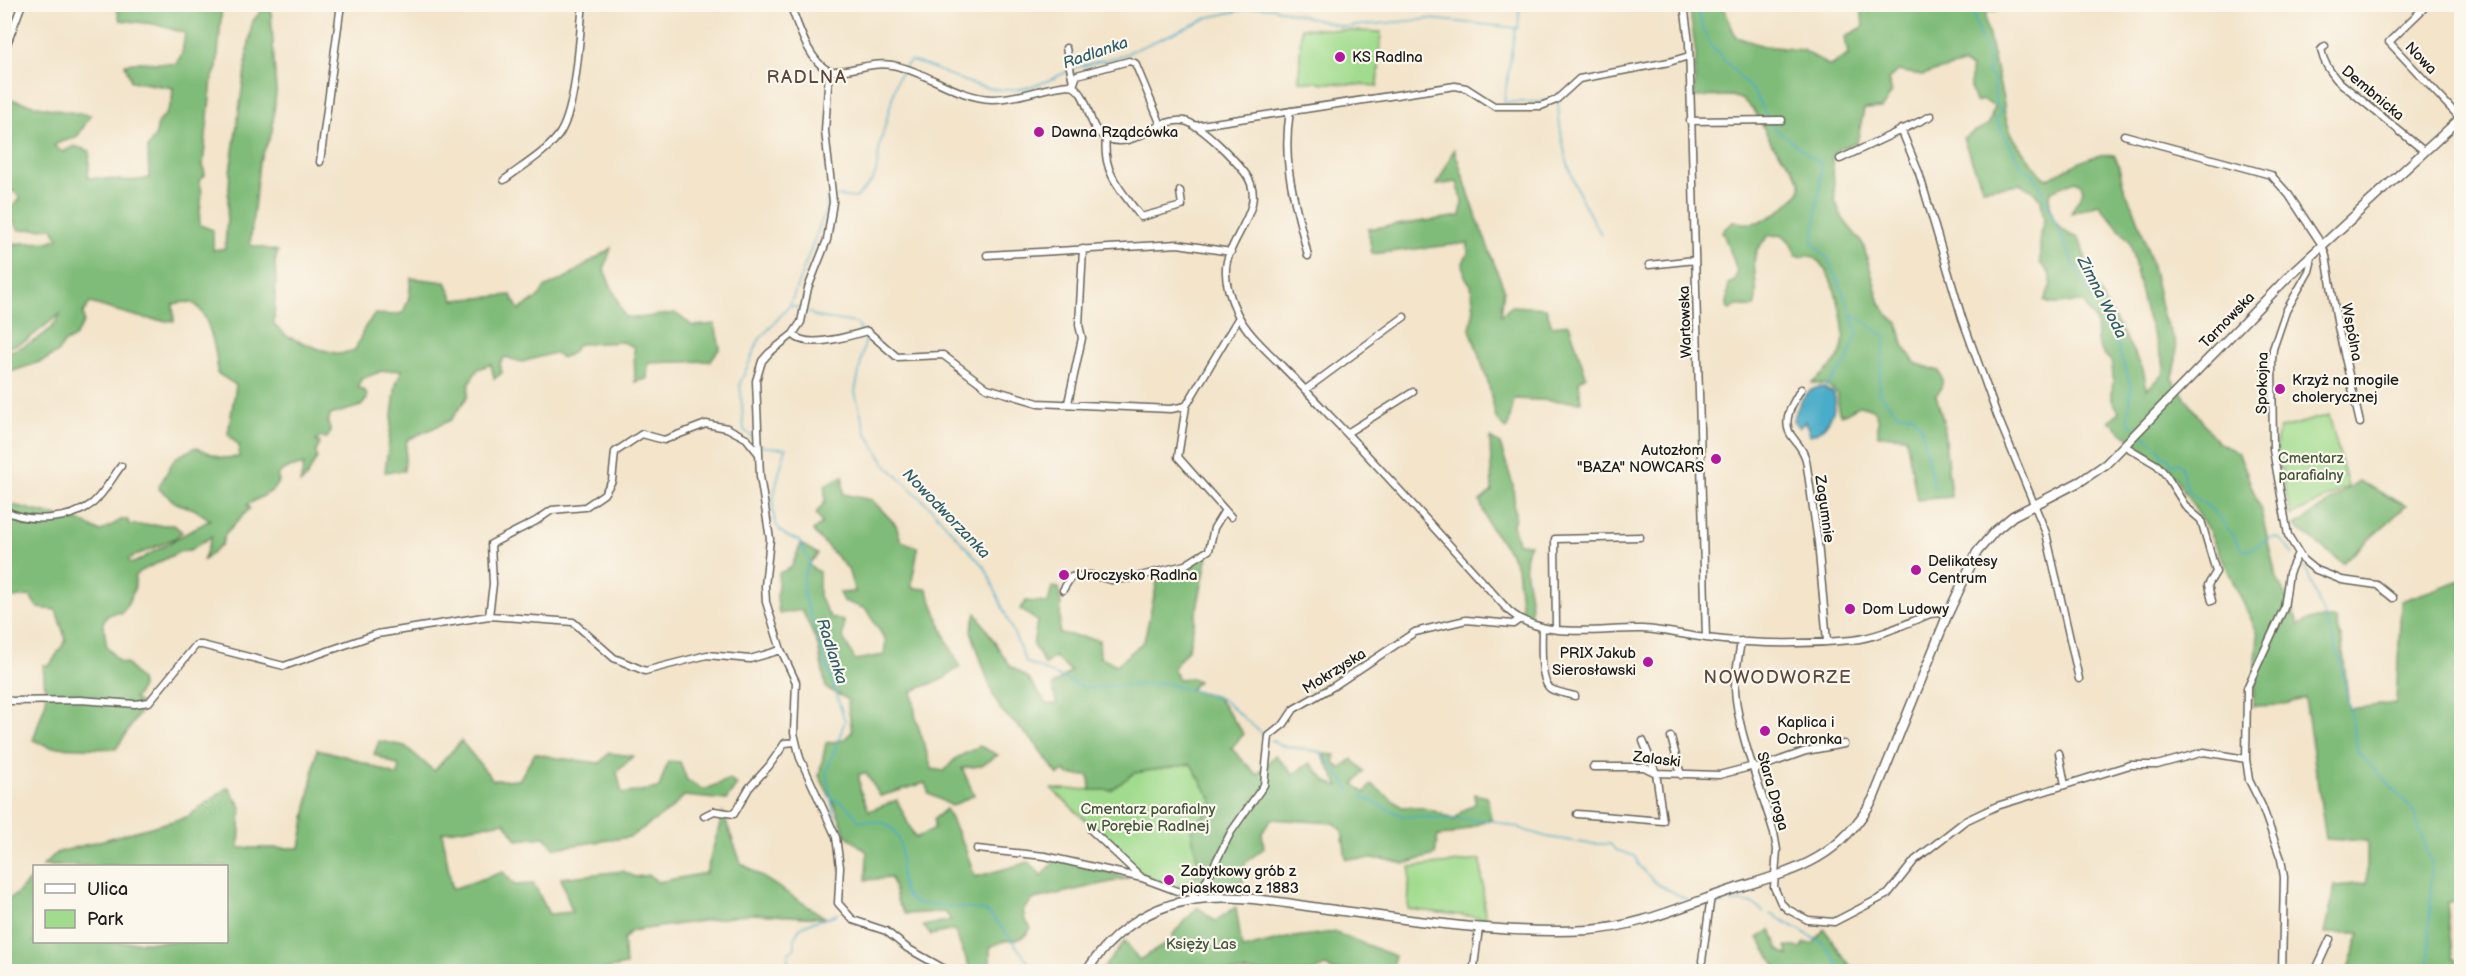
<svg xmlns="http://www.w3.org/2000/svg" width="2466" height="976" viewBox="0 0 2466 976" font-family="'Balsamiq Sans',sans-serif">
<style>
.green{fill:#a1dc8e;stroke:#5e7c55;stroke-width:1.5}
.forest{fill:#80bc79;stroke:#4e6c4a;stroke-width:1.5;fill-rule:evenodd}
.water{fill:#49acc9;stroke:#326472;stroke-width:1.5}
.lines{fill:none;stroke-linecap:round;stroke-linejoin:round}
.stream{stroke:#49acc9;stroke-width:1.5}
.minor-casing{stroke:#676259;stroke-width:9}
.major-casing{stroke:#676259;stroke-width:11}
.minor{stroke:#fff;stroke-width:6}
.major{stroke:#fff;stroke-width:8}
.poi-dot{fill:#b5179e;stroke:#fbf7ec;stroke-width:2}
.labels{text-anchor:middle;stroke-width:4.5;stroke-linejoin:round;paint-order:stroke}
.poi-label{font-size:15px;fill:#1c1c1c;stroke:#fbf7ec;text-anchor:start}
.street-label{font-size:15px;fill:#1c1c1c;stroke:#fbf7ec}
.park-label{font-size:15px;fill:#44563e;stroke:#fbf7ec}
.water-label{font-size:16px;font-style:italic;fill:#305d6a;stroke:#fbf7ec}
.quarter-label{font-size:18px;letter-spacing:1.5px;fill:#5b4840;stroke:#fbf7ec}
</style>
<rect width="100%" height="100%" fill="#fbf7ec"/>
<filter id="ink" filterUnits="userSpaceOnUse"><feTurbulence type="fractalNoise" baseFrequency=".0167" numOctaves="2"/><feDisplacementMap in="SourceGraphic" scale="12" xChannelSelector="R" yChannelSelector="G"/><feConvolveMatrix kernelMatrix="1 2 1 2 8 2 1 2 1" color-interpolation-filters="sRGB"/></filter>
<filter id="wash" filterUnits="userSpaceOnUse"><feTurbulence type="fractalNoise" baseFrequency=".008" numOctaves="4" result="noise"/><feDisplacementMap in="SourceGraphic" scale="24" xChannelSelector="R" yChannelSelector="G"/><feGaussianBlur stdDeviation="1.35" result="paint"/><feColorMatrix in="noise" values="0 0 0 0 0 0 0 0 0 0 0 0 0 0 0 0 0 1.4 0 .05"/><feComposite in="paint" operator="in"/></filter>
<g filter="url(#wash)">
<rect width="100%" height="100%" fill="#f3e4ca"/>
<path class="green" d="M1301,28L1381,32L1378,86L1299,81Z
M2329,415L2348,487L2291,516L2276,446L2279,429Z
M1191,764L1213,802L1192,832L1213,885L1174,888L1145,876L1052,789L1111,790L1134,773Z
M1481,860L1485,918L1408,909L1410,867Z"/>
<path class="forest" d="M169,4L190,7L191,5H222L217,68L212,79L203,165L205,175L199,181C206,195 197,210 200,225L213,230V250L225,248L230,172L252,22L262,10L271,11L276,92L272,132L259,163L250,245L278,251C273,265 276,267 276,280C275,295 274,310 274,325L288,337L319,349L340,354L355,350L365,327L375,314L390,315L403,313L409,297L411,278L446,282L454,300L511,295L519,310L539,297L544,288L567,277L611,248L604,270L625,317L639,318L675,313L693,326L715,324L720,348L710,361L648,363L647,379L635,382L634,347L623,342L579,344L570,354L562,358L554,353L522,362L505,357L500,363L502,373L494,379L491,364L478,369L469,383L468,396L451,420L407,440L404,471L385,472L396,384L402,370L382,371L361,379L358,387L366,392L367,399L361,406L330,415L328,423L331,432L327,438L321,437L316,441L320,443L316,452L317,458C311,467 308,478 300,484L304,464L283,470L277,476L279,481L272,491L247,505L250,508L225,534L222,544L203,561L212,536L190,550L181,551L139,572L135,577C137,590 128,602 122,613L116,612L107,616L103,622L107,647L119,662L126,663L140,680L142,687L134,699L144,706L116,749L50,747L33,740L46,701L43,665H50L66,640L56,610L38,608L30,596L5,599V548L11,535L5,529V503L85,523L100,532L121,520H128L129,525H174L182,532L175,538L128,559L130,563H134L210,520L194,509L176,503L158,488L175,458L196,447L221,458L239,457V446L228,434L236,385L217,373C218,358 209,309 192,303C187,301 179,303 173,304L174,321C143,321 119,311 90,303L83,313L84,322L74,338L65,342L58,352L45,360L5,374V353C26,346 51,336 60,314L27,340L5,349V244L48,242L58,238L53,228L19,230L12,220L10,209L21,198L13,191L5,192V98C33,105 61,112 91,115L77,137L58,143L54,146L63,152L74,146L90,151L88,178C107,177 131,184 149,178L148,148L156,134L158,122L166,114L172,101L173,88L131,81L125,64L140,62L176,64L182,54L185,33L154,24L120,20L117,9L110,5Z
M1689,5H1725V11L1736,37L1764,46L1803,50L1830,66L1848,55L1845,37L1863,27L1861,5H2032L1986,12V23L2004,104C2004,134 2028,157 2045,179C2066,172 2090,151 2114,155C2121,167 2120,178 2125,190C2127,196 2131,201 2133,206C2146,239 2156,279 2162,313C2165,325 2175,336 2176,348C2177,359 2176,369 2172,379L2217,442L2239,453L2261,511L2276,576L2299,625L2312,619H2336L2342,642L2349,709L2396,703L2401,601L2461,580V665L2455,668L2462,704V901L2447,902L2452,957L2461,965V971H2347L2360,933H2325L2335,886L2367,883V841L2326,839L2305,698L2282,705L2253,706L2258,634L2209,531L2174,475L2109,421L2119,412L2112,399L2113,375L2111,361L2102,352L2097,341L2096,323L2084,303C2070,299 2058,309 2044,301C2052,282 2057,279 2040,263V234L2044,221L2041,200L2033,191L2021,184L1983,189L1963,138L1989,124L1994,107L1984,100L1975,102L1971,90V68L1963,64L1922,75L1897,71L1888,80L1892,92L1882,108L1864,109L1857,143L1840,148L1832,156L1835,200L1843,219L1863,244L1880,303L1889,316L1898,323L1903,345L1915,363L1939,371C1944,381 1943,387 1936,395L1943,421L1951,497L1917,500L1906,437L1878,435V420L1874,410C1855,400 1857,411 1840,415L1838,409V394L1827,385L1812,383C1822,374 1837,365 1841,352C1849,330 1835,279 1819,262C1816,259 1811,257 1807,255L1801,258L1796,256L1790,242L1783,235L1768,236C1765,241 1758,246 1756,252C1750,268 1761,288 1754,307C1744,309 1742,301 1730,310L1727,308L1728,284L1735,281L1737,272L1733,258L1722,231L1734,221C1760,230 1783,211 1800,191V182L1792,167L1772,144L1754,110L1743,100L1732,96L1694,97L1696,55ZM2075,181L2081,184L2083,191L2071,213L2099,204L2130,242L2145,311L2164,365L2163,375L2147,389L2143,369L2105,302L2088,265L2079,238C2055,231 2051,217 2049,195L2051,191Z
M1454,149L1478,221L1504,289L1501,315L1512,306L1546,308L1552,326L1569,324L1586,376L1579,381L1581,402L1514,399L1508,428L1505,429L1496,418L1488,382L1470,329L1474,309L1471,285L1465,277L1463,263L1468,253V243L1372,254L1368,229L1461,216L1462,199L1457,182L1437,185Z
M1490,438L1500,444L1513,485L1515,516L1513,525L1518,543L1530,544C1518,564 1532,591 1531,612L1527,615L1522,612L1517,567L1511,555L1488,524L1480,501L1492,491Z
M843,476V494L872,500L896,525L901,541L917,547C918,562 911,573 912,588L927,589L946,639L960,666L943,679L912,691L916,719L932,769L944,771L956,758L980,746L998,755L981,766L962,768L974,795L952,806L929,794L925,783L880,796L866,773L859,774L860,790L869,811L897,800L915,838L934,829V819L946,809L965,848L975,877L1029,862L1042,876L1057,859L1129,878L1034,899L1023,910L1025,920L1031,928C1023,941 1018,939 1005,941C1000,942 995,945 990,947V963L984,972L976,971L970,968L954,930L931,935L923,926L951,920L945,912L905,914L898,903L891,878L866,880L867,852L846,835L835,806L819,776L826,743L843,740L852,732L847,699L826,688L818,645L802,610L779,614L777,597L779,573L791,568L801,544L818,554L808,565L819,572V596L830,617L844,621L843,637L855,660L884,655L886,641L866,609L843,601L839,593L855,592L848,569L813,531L822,523L816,513L825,502V485Z
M2359,481L2406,506L2343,563L2295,526Z
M1209,550L1189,648L1173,668L1178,679L1190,678L1198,681L1190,690L1217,697L1244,734L1231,748L1257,775L1275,755L1293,774L1310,763L1327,782L1339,786L1322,754L1336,755L1334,762L1340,769L1352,759L1364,771L1354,784L1365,793L1371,784L1402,807C1422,805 1437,811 1454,820L1462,811L1475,804V794L1487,797L1491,819L1450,835L1438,836L1435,855L1404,864L1383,859H1346L1342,830L1334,823L1271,819L1262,833L1264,848L1245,863L1243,882L1183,890L1179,883L1191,881L1199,871L1191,829L1200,823L1213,802L1191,764L1134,773L1111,790H1090L1089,776L1069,775L1065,771L1058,775L1034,742L1001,710L993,695L971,631L976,613L1010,666L1027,677L1047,704H1057L1052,686L1071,671L1054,657L1044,665L1039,653L1033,646L1037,621L1020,609L1026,601L1048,603L1052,587L1059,588L1061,604L1059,633L1099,640L1100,657L1117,665L1144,641L1158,578L1183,570Z
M379,741L405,746L434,771L461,741L493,780H519L535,753L556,758L600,763L609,753L633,756L617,772L622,794L659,788L668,761L680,762L687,780L704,790L729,779L737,785L726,800L684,796L670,810L630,837L555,848L544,837L517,840L505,822L442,832L452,889L503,872L515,885L534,884L549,914L572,912L561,878L623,871L635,877L649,875L658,882L706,873L723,813L741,863L826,918L752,914L631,931L623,941L626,965L598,971L5,972L4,902L17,894L34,875V942H226V866H43L56,853L187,817L228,787L241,807L239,848H300L317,749L348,757L398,776L399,766L374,754Z
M1198,907L1215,921L1236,907L1242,949L1287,938L1334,932L1395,956L1392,971H1333L1326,966L1313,972L1101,971L1125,941L1139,960L1173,940V934Z
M1824,929L1854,971H1779L1758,938L1771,930L1779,950L1789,956L1786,946L1801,948L1804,943L1813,944Z"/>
<path class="water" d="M1821,387L1834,393C1839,409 1826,431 1810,435L1806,421L1799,428L1793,421C1798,406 1803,389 1821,387Z"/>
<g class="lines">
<path class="stream" d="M1696,4L1704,32L1711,46L1754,92L1767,117
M1970,4L1980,37L1986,48L1990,65L1987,73L1994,79L1995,103L2002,111L1995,119C2006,135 2013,151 2022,168L2034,174L2073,262L2111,328L2131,386L2128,421L2135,427
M1515,29L1504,102H1540L1552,98
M906,66L910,61C925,64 936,69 949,75C997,96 1024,95 1070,70
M1074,68L1123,55L1210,17L1257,7L1274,8L1344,27L1430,19L1518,28L1520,4
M1558,102C1560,153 1574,191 1601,234
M1770,124L1822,165L1813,244L1827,257L1852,313L1886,337L1879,379V393L1898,414L1913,415L1921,426L1934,489
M836,196L856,198L872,181L876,173L880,144L898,77L903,70
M791,306L799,308
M808,312L817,317L856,323L861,330
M864,335L866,337L855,392L866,432L885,464L930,507L986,569L1026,662L1085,688L1164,683L1222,699L1266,737
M1825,388L1848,360L1857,333L1852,315
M2141,432L2158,447L2163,457H2168L2171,464L2178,463L2182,467C2185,499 2197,494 2216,514C2226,524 2233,537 2242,549L2251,550C2272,535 2279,530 2293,555
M755,439L744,430L740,383L759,340L790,305L826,209L828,196H831
M761,444L764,447L786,448C779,476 755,533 799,540L810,562L803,577L804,596L845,721L826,774L838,834
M2298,562L2307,571L2339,655L2358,752L2413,810L2431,862L2429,972
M1271,740L1279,745L1321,752L1351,791
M1361,796L1403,816L1495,821L1547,837L1590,844H1610L1616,850L1635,856L1638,865L1657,884L1688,900
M832,799C845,802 851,809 858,820C867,823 877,819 886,824C917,843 885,887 916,904C922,903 981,909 985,911C994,916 1031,963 1033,972
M840,842L842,858
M1730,902C1741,901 1756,902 1763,912
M1712,907L1725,903
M1771,914L1823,943L1844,972
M785,972L788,967V954L795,948C792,916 818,926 838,913"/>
</g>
</g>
<g filter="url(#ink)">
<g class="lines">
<defs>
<path id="minor" d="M790,4C798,25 808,60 829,71C850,73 870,61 892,65C926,71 957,98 992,99C1019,99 1043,87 1069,85C1092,91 1084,128 1106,138C1134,151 1156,117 1184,121C1201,124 1234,159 1245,173C1268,203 1234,232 1227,261C1223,278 1230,298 1237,313C1246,332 1263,347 1278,362C1296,380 1314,399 1331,417C1392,480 1450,546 1509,611C1544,641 1600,628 1642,629C1663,630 1684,635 1706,638C1753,644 1804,645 1852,640C1879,637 1905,624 1930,614L1939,613L1947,616
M1684,4L1689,43L1706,638
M2428,4L2389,42L2460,118
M2300,6L2301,4
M2325,46L2321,50C2324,63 2329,70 2337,80L2424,151
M1066,48L1073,82
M4,52L22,4
M829,71L825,131L833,202L827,240L808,288L801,322L793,334L769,353L762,361L756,381L760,476L770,539L765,586L766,602L781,650L796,682L794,733L800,758L836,837L840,867L838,903L853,920L886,931L907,948L950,972
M1073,86L1077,75L1129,61L1135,63L1161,125
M1290,111C1281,166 1296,204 1308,256
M1690,121L1782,120
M1194,126L1455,86L1466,88L1494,106H1541L1556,100L1579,79L1669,62L1689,56
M1901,129L1919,173L1962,318L1997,415L2046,533L2079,679
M2124,135L2271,175L2289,195L2322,245L2326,256L2338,327L2360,423
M1106,138C1102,173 1121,190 1141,217L1182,206L1180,191
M1840,159L1931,116
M320,162L341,4
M504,180C521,167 545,153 558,136C577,111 579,37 583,4
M987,255L1178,244L1231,252
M2310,257L2311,263L2309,271L2286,311L2273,349L2272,360L2273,450L2288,535L2303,560L2314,569L2342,580L2377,585L2393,598
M1649,265L1695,260
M793,334C805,350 850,336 867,331L897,357L943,355L987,388L1038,403L1171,409L1186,406
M1801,389C1794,401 1781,420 1791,435C1797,444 1803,448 1806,460L1818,542L1827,641
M1305,390L1404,317
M1068,403L1082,338L1079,325L1083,249
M1347,433L1413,392
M2125,446L2157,465L2166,475L2186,507L2201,520L2216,572L2208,585L2212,601
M4,510C29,524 71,520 93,503C104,493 112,478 121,466
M1231,517L1178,457L1186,406L1239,317
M1063,590L1071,577L1091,575L1111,580L1132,578L1185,565L1209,550L1214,528L1225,510
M489,616L493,584L491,544L536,521L552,510L585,507L604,494L612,481L615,452L642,434L664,440L706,424L727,428L746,438L758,453
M1542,627C1542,640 1539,682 1551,689C1557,692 1567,694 1575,696
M1556,628L1555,539L1640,537
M1741,641C1739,656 1735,672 1735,687C1736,728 1762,792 1774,833L1777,850L1774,887L1781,903L1787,909L1808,920L1834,922L1888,894L1915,860L1965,821L1997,806L2130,765H2157L2204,752L2246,759L2249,780L2262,806L2281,859L2284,877L2282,972
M4,699L12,701L80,700L135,704L149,702L196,645H202L284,666L377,634L489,616L573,622L614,658L645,671L707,655L750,659L781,650
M1671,737L1681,775
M2059,753L2065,785
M2246,759L2247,688L2284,608L2289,573L2298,553
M1593,767H1644L1656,773L1719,775L1754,766
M1755,769L1806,751L1844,744
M1577,814L1663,821L1656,773L1643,741
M704,816L714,811L734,814L749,788L769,766L785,743L796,742
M1091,830L1142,878L1177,891L1190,892L1196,899
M977,849L1045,856L1142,878
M1201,899L1205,883L1231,832L1264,785L1269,736L1284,724L1294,709L1334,686L1415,632L1466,620L1513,624L1520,619
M1702,961L1711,896
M1479,972L1474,966L1479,928
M2315,972L2330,939"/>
<path id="major" d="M1086,972C1109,936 1145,908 1187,901C1234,892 1281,903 1327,909C1414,920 1502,935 1589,930C1639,927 1687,904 1734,889C1796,870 1839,860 1873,799L1947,616L1977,552L1995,531L2013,516L2081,481L2106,464L2290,275L2462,117"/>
</defs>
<use href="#minor" class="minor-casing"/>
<use href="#major" class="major-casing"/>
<use href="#minor" class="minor"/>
<use href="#major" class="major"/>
</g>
</g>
<g class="poi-dot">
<circle cx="1340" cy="57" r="6"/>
<circle cx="1039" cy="132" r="6"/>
<circle cx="2280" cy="389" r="6"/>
<circle cx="1716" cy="459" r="6"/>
<circle cx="1916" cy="570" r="6"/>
<circle cx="1064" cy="575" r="6"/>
<circle cx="1850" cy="609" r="6"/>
<circle cx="1648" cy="662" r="6"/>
<circle cx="1765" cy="731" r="6"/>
<circle cx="1169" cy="880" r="6"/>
</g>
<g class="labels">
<g class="poi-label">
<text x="1352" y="62">KS Radlna</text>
<text x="1051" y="137">Dawna Rządcówka</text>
<text x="2292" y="385">Krzyż na mogile<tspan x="2292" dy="17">cholerycznej</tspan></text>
<text x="1704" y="455" text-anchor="end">Autozłom<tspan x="1704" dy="17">"BAZA" NOWCARS</tspan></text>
<text x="1928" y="566">Delikatesy<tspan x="1928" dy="17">Centrum</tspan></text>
<text x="1076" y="580">Uroczysko Radlna</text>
<text x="1862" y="614">Dom Ludowy</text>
<text x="1636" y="658" text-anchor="end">PRIX Jakub<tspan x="1636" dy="17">Sierosławski</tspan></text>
<text x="1777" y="727">Kaplica i<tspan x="1777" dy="17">Ochronka</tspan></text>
<text x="1181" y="876">Zabytkowy grób z<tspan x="1181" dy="17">piaskowca z 1883</tspan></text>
</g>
<g class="street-label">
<text transform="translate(2421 58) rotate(46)" y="5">Nowa</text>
<text transform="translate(2373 93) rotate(40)" y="5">Dembnicka</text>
<text transform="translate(2227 320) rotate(-46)" y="5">Tarnowska</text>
<text transform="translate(1685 322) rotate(-92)" y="5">Wartowska</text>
<text transform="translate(2352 332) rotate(79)" y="5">Wspólna</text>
<text transform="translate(2262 383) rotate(-89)" y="5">Spokojna</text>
<text transform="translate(1825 509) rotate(82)" y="5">Zagumnie</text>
<text transform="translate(1334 671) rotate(-32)" y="5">Mokrzyska</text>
<text transform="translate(1657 759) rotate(7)" y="5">Zalaski</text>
<text transform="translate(1773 791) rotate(74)" y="5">Stara Droga</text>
</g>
<g class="park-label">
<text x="2311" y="463">Cmentarz<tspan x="2311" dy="17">parafialny</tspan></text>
<text x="1148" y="814">Cmentarz parafialny<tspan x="1148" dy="17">w Porębie Radlnej</tspan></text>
<text x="1201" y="949">Księży Las</text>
</g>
<g class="water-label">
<text transform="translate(1095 52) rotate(-19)" y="6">Radlanka</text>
<text transform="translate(2103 297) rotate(63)" y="6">Zimna Woda</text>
<text transform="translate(947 513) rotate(46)" y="6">Nowodworzanka</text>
<text transform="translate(833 651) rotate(72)" y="6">Radlanka</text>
</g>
<g class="quarter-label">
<text x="807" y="83">RADLNA</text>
<text x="1778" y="683">NOWODWORZE</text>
</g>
</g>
<rect width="2466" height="976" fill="none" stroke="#fbf7ec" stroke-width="24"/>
<rect x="33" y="865" width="195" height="78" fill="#fbf7ec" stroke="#a29f99" stroke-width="1.5"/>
<rect x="45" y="884" width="30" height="9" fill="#ffffff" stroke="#a29f99" stroke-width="1.5"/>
<text x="87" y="895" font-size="18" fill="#1c1c1c">Ulica</text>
<rect x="45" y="910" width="30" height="18" fill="#a1dc8e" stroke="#a29f99" stroke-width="1.5"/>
<text x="87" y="925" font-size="18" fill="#1c1c1c">Park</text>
</svg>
